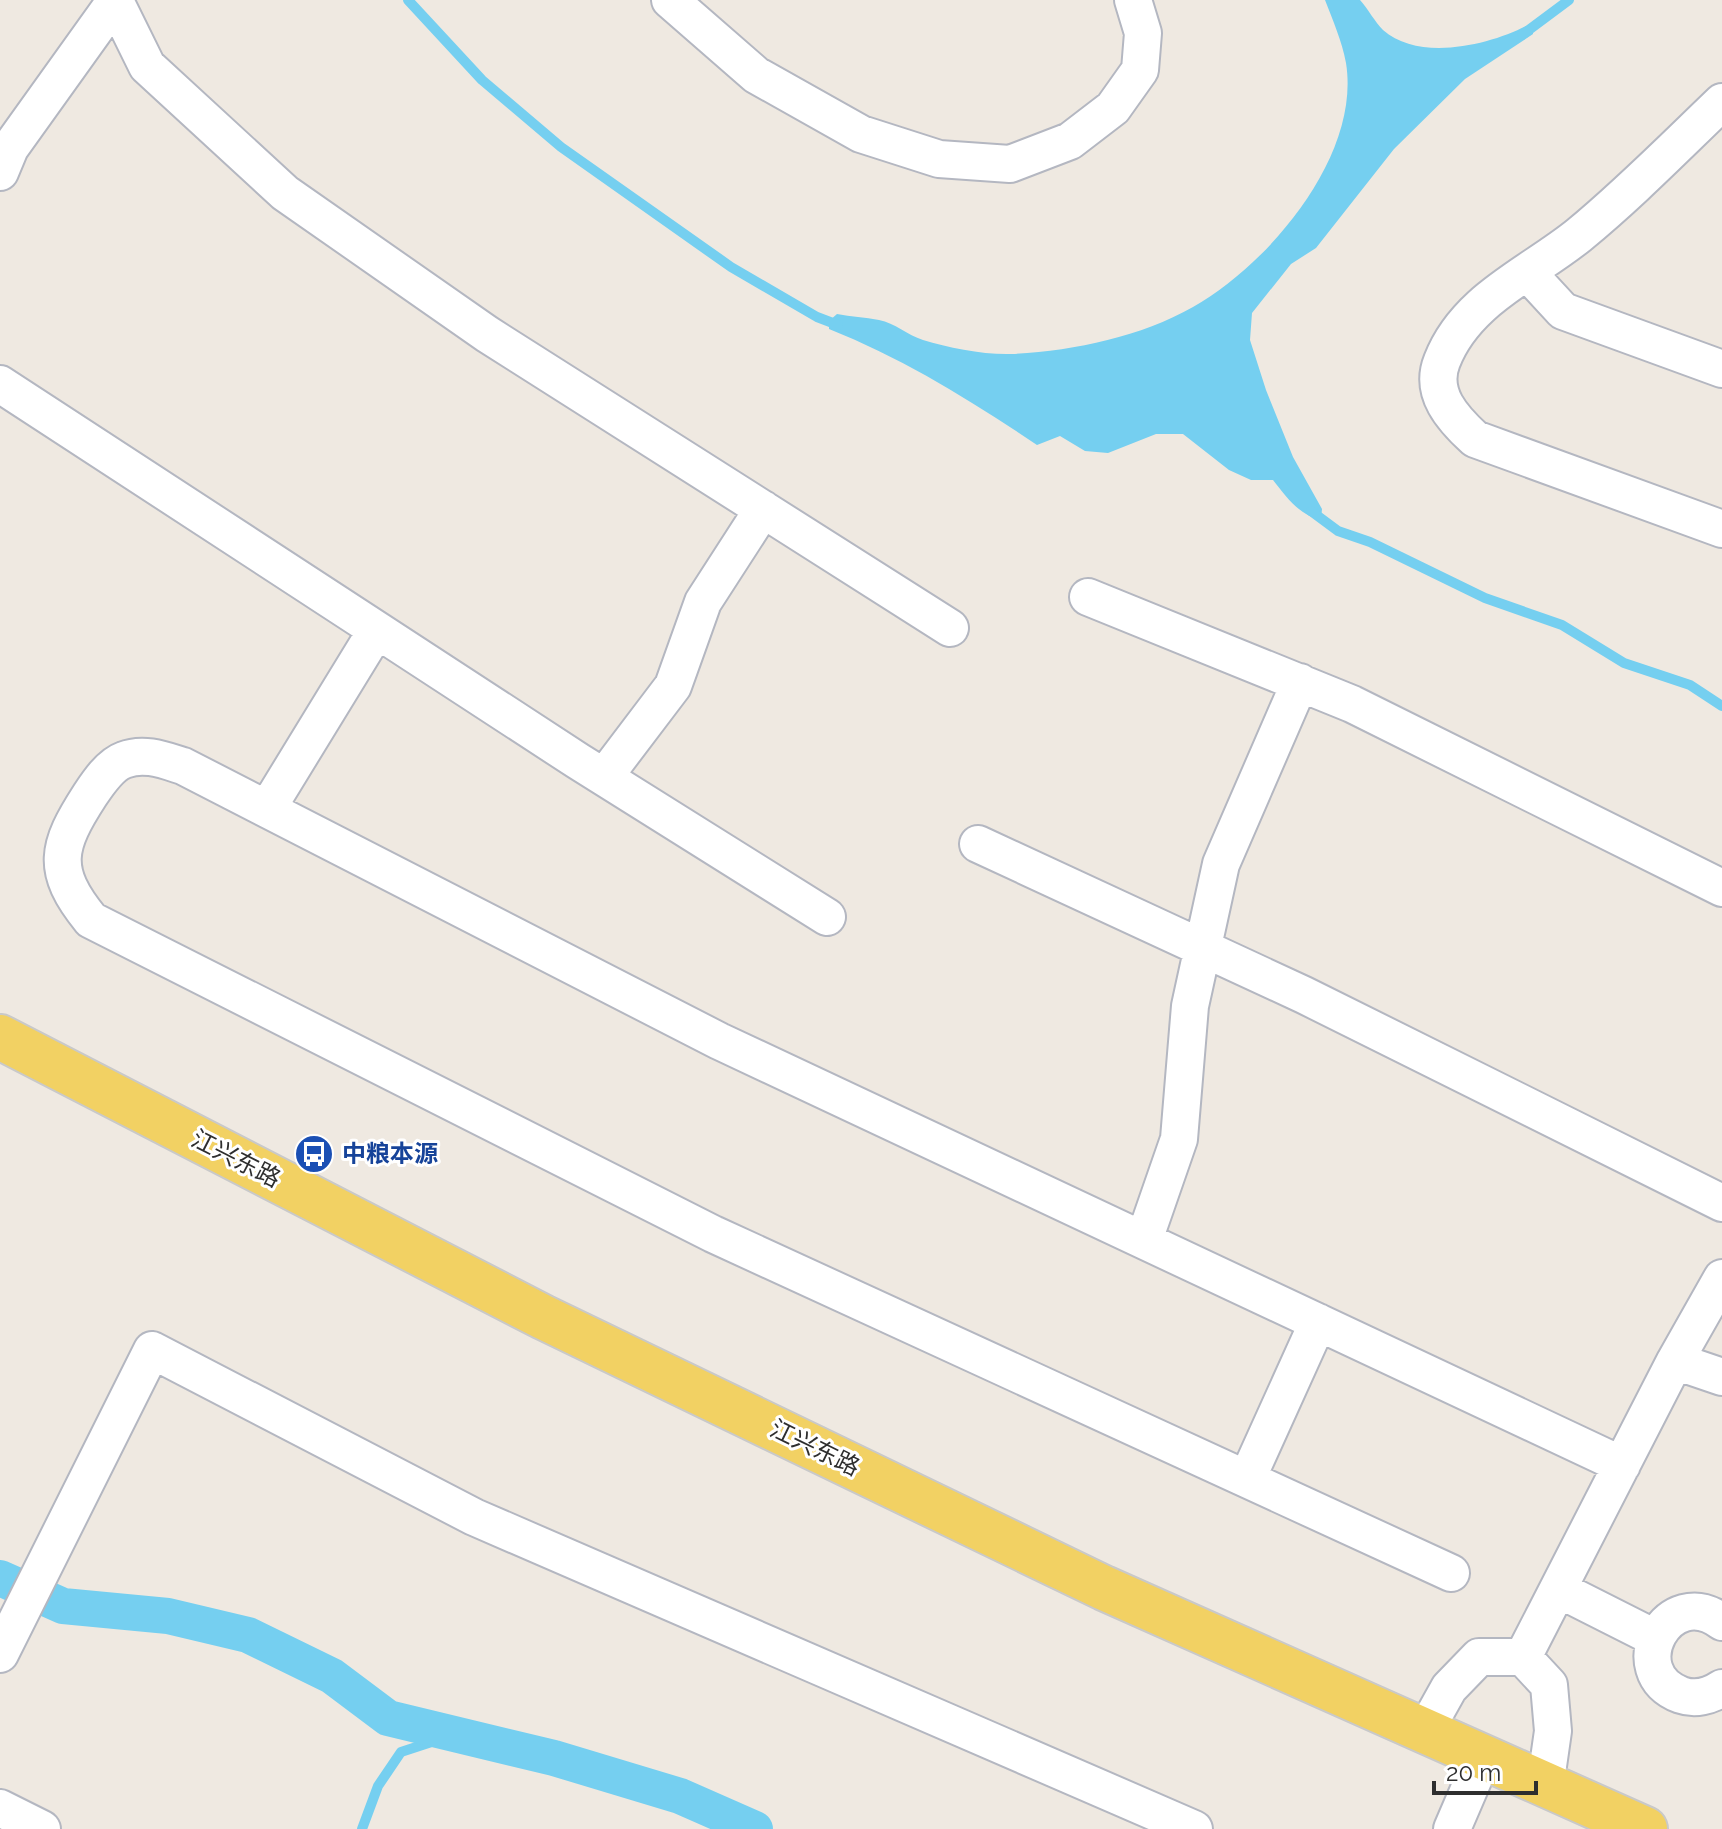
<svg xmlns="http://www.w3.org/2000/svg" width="1722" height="1829" viewBox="0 0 1722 1829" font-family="Raleway,'Noto Sans SC',sans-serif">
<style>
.water{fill:#75cff0}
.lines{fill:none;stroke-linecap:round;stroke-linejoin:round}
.stream{stroke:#75cff0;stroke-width:10}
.canal{stroke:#75cff0;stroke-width:36}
.minor-casing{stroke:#b4b7c1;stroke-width:40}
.primary-casing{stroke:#c9c9c9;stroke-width:48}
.minor{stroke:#fff;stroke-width:36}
.primary{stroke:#f2d163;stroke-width:44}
.labels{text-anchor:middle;stroke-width:6;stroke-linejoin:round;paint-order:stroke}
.transit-label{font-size:24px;font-weight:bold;fill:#164399;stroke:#fff;text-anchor:start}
.street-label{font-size:24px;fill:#2e2e2e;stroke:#fff}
</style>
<rect width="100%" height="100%" fill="#efe9e1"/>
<path class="water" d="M1325,0H1360C1368,9 1375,22 1383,30C1419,62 1489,45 1526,26L1533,27V34L1465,79L1394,149L1316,248L1291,264L1252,313L1250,340L1266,390L1293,457L1322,509L1321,519C1300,517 1285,495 1273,480H1251L1229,470L1183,434H1156L1108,453L1085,451L1060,436L1037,445C970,400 904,359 829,329V321L837,314C851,317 865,317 879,320C895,323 907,335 923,340C949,348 984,355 1012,354C1073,351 1140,337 1193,307C1269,264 1361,156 1346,63C1342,41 1333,21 1325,0Z"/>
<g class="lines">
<path class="stream" d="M408,0L482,80L561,147L731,267L817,317L838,325
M1522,35L1569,0
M1311,511L1338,531L1370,542L1485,598L1562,625L1624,663L1690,685L1722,706
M362,1829L378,1786L401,1752L456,1734"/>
<path class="canal" d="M0,1578L63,1606L168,1616L248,1635L332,1676L388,1718L554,1758L680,1796L755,1829"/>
<defs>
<path id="minor" d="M670,0L756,75L861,134L939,159L1010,164L1070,141L1113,108L1140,70L1143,33L1133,0
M115,1L147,66L285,193L487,334L950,628
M1722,102C1675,147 1629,194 1579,235C1531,274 1466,299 1442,361C1429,393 1453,419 1475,439L1722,529
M0,172L10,148L116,0
M1527,272L1563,311L1722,369
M0,384L578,761L827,917
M1088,597L1352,704L1722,888
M604,777L673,686L703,602L763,509
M267,809L376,631
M978,844L1304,995L1722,1203
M1144,1240L1179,1139L1190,1006L1221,864L1300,682
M1675,1361L1722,1278
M1247,1479L1318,1322
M1451,1573L713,1234L91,920C50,870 57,846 90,795C98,783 110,765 124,760C144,752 164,760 183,766L719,1041L1622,1465
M1558,1589L1655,1638
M1722,1622C1668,1581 1620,1672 1681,1695C1695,1700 1710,1696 1722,1688
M0,1654L152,1350L474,1517L1194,1829
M1523,1657L1675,1361L1722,1377
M1425,1731L1449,1688L1479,1657H1523L1549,1685L1553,1731L1545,1787
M0,1808L42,1829
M1452,1829L1483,1757"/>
<path id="primary" d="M0,1037L543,1317L1104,1588L1645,1829"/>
</defs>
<use href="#minor" class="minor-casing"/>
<use href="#primary" class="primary-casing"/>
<use href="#minor" class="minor"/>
<use href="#primary" class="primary"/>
</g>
<defs>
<symbol id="bus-disc" viewBox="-11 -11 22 22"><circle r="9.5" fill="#1a4fb4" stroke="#fff"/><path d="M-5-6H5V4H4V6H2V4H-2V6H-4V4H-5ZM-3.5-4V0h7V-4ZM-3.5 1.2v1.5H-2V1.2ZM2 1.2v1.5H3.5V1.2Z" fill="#fff"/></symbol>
</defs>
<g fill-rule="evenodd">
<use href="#bus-disc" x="292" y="1132" width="44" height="44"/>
</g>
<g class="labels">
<g class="transit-label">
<text x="342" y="1162">中粮本源</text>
</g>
<g class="street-label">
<text transform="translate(236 1159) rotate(27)" y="8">江兴东路</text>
<text transform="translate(815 1448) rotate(26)" y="8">江兴东路</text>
</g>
</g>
<path d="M1434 1781v12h102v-12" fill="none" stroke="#2e2e2e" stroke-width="4"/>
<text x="1446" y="1781" font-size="24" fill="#2e2e2e" stroke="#ffffff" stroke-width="6" paint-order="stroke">20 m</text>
</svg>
